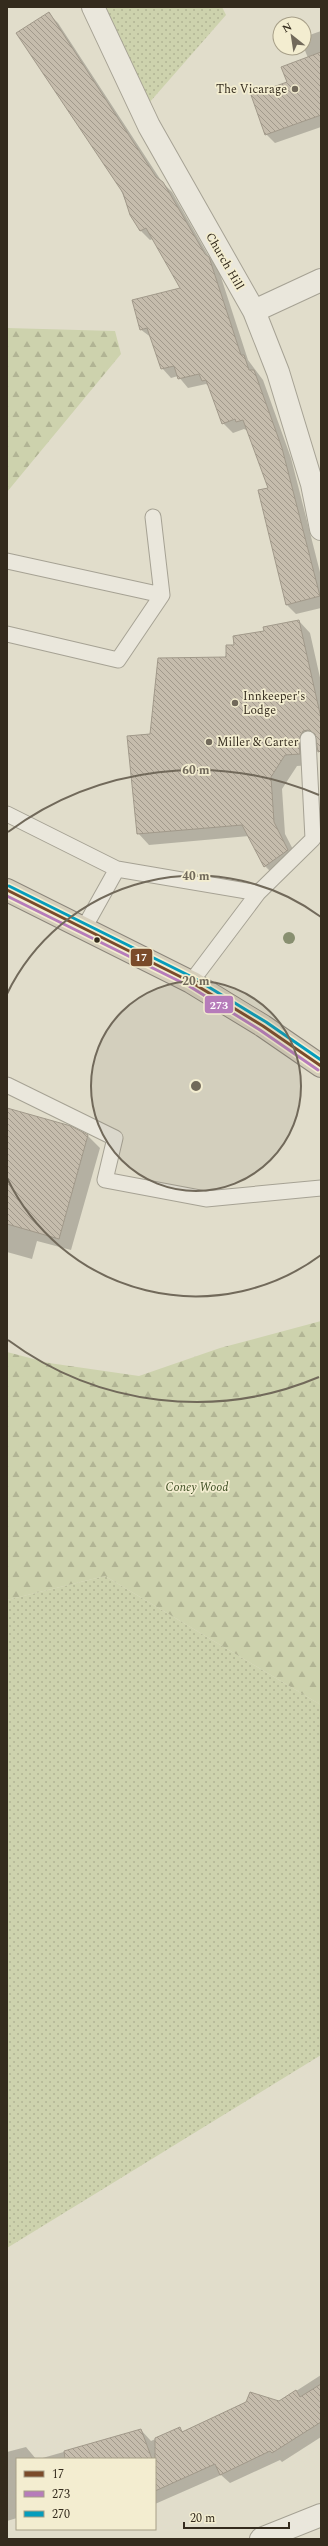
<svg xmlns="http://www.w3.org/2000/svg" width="328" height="2546" viewBox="0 0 328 2546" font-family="Spectral,serif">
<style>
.grass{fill:url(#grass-dots)}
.forest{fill:url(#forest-firs)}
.shadow{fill:#0003}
.building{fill:url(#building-back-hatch);stroke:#a1998a}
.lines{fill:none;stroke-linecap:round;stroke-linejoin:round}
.lane-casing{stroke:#a6a294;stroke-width:17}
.street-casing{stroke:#a6a294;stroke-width:24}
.highway-casing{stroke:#8c877b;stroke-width:24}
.lane{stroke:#eae7dc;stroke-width:15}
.street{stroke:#eae7dc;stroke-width:22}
.highway{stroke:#d5cebb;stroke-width:22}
.bus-1-casing{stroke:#f3edd0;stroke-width:6}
.bus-2-casing{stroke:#f3edd0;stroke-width:6}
.bus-3-casing{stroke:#f3edd0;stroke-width:6}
.bus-1{stroke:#7a4b2a;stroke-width:3}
.bus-2{stroke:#b67cba;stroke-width:3}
.bus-3{stroke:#059cbc;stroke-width:3}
.tree{fill:#888f70}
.ring{fill:none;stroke:#71695a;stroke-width:2}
.poi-dot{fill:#71695a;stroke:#f3edd0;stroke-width:1.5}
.bus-dot{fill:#342b1d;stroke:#f3edd0;stroke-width:1.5}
.labels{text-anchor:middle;stroke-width:3.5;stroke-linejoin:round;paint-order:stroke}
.poi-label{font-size:12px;fill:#342b1d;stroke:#f3edd0;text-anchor:start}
.street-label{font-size:12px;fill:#342b1d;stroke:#f3edd0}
.park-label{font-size:12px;font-style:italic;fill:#405025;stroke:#f3edd0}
.centre{fill:#71695a;stroke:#f3edd0;stroke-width:2}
.ring-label{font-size:12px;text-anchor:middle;font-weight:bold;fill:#71695a;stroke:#f3edd0;stroke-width:3.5;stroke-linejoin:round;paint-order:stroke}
.line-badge{stroke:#f3edd0;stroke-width:1.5}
.badge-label{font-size:11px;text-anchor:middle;font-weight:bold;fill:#fff}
</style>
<defs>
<pattern id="grass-dots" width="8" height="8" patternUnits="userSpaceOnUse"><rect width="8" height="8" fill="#cdd2ad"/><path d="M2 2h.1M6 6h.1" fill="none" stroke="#b1b494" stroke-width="1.8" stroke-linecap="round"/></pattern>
<pattern id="forest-firs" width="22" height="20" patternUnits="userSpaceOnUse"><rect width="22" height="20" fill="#cdd2ad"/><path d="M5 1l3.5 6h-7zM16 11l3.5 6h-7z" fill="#b1b494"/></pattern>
<pattern id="building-back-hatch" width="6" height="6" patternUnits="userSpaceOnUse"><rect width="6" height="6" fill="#c5bcac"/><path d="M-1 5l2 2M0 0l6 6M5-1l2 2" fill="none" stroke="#a1998b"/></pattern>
</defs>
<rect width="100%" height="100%" fill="#e1ddcb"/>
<path class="grass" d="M103,7H222L226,15L149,103Z
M105,1576L321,1705V2055L7,2248V1600Z"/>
<path class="forest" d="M7,328L115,331L121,354L7,492Z
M321,1321V1705L105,1576L7,1600V1352L49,1363L139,1376L220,1348Z"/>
<path class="shadow" d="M49,14L58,23L162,182L172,192L208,255L218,268L248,360L263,380L291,458L321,576V608L296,614L287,605L269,489L248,431L244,429L233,433L223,423L211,388L206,384L188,388L178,376L171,378L162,368L152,338L140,329L182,289L153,239L150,240L141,231L131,215Z
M321,31V127L275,143L266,134L288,83L308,58L304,48V37Z
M299,621L310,633L321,682V754L317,742H315L311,765L297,766L282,789L285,834L299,861L277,878L265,866L249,836L149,845L138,833L150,735L235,646L265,632Z
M7,1109L88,1136L100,1148L71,1250L37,1241L32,1259L7,1252Z
M321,2375V2437L282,2462L280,2460L230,2483L221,2475L155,2504V2459H39L141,2430L151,2441L179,2428L183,2432L279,2402Z
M26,2447L36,2459H17V2518L7,2521V2452Z"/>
<path class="building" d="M49,12L156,177L163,182L205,254L209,257L241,355H244L249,370H254L282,448L320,596L286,605L258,490L268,488L243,420L236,422L235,419L222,424L206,380L202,381L199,374L178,379L174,366L161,369L147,328L140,330L132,300L180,288L146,228L140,231L130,215L123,193L16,33Z
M321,52V115L265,135L251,95L287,82L281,67Z
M299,620L321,718V751L318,752L315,734L308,730L303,731L299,739L300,754L285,755L271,777L274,822L288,850L264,867L242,825L137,834L127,736L150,734L158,658L226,657V645H234L233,636L264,631L263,627Z
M7,1108L71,1126L88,1135L59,1239L7,1224Z
M321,2384V2422L272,2453L270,2451L220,2475L215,2464L155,2491V2438L180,2427L182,2432L246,2402L250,2392L279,2401L296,2390L300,2397Z
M141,2429L152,2459H65L64,2451Z"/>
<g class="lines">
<defs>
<path id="lane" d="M153,517L162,595
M7,561L162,595L118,660L7,634
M7,814L117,869L84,928
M117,869L258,893
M191,982L258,893L313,839L308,739
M7,1085L115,1138L105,1180L206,1199L321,1188"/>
<path id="street" d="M93,7L149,126L254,311L278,372L312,484L321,529
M254,311L321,280
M261,2539L321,2515"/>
<path id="highway" d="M7,890L191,982L263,1026L321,1066"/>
</defs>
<use href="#lane" class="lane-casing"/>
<use href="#street" class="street-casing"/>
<use href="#highway" class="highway-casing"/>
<use href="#lane" class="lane"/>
<use href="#street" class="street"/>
<use href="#highway" class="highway"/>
<defs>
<path id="bus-1" d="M7,890L191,982L263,1026L321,1066"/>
<path id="bus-2" d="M7,896L189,986L260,1030L318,1070"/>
<path id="bus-3" d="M9,886L194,978L266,1022L321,1060"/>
</defs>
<use href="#bus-1" class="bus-1-casing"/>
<use href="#bus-2" class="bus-2-casing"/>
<use href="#bus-3" class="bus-3-casing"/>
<use href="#bus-1" class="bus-1"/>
<use href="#bus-2" class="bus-2"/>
<use href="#bus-3" class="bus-3"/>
</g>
<circle class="tree" cx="289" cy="938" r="6"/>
<circle cx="196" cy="1086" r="105" fill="#71695a" fill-opacity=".12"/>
<g class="ring">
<circle cx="196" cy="1086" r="105"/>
<path d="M321 1255A210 210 0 0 1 7 1178M7 994A210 210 0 0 1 321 917"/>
<path d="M319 1377A316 316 0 0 1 8 1340M8 832A316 316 0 0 1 319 795"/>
</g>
<g class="poi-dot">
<circle cx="295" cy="89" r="4"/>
<circle cx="235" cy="703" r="4"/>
<circle cx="209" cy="742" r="4"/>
</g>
<circle class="bus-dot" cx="97" cy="940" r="3.5"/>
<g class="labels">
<g class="poi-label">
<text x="287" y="93" text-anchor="end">The Vicarage</text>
<text x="243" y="700">Innkeeper's<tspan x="243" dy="14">Lodge</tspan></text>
<text x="217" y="746">Miller &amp; Carter</text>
</g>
<g class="street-label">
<text transform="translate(225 261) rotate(60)" y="4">Church Hill</text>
</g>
<g class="park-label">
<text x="197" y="1491">Coney Wood</text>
</g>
</g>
<circle cx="196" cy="1086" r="6" class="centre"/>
<g class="ring-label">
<text x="196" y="774">60 m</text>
<text x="196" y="880">40 m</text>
<text x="196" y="985">20 m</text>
</g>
<g class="line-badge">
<rect x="130" y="948" width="23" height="19" rx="4" fill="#7a4b2a"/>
<rect x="204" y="995" width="30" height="19" rx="4" fill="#b67cba"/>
</g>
<g class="badge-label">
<text x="141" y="961">17</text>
<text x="219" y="1009">273</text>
</g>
<rect width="328" height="2546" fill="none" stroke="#342b1d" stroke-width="16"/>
<rect x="16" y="2458" width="140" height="72" fill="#f3edd0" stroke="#a79f88"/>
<rect x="24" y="2471" width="20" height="6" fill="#7a4b2a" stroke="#a79f88"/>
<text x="52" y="2478" font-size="12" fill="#342b1d">17</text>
<rect x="24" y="2491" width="20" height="6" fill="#b67cba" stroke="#a79f88"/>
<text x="52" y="2498" font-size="12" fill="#342b1d">273</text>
<rect x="24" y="2511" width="20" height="6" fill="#059cbc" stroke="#a79f88"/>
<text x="52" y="2518" font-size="12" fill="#342b1d">270</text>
<g transform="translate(292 36) rotate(330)"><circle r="19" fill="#f3edd0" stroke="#a79f88"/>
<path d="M0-3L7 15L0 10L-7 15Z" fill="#71695a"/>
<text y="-6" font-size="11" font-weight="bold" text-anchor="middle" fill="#342b1d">N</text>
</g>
<path d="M184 2522v6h105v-6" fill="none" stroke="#342b1d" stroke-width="2"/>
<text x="190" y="2522" font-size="12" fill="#342b1d" stroke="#f3edd0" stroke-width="3" paint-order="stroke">20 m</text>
</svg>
